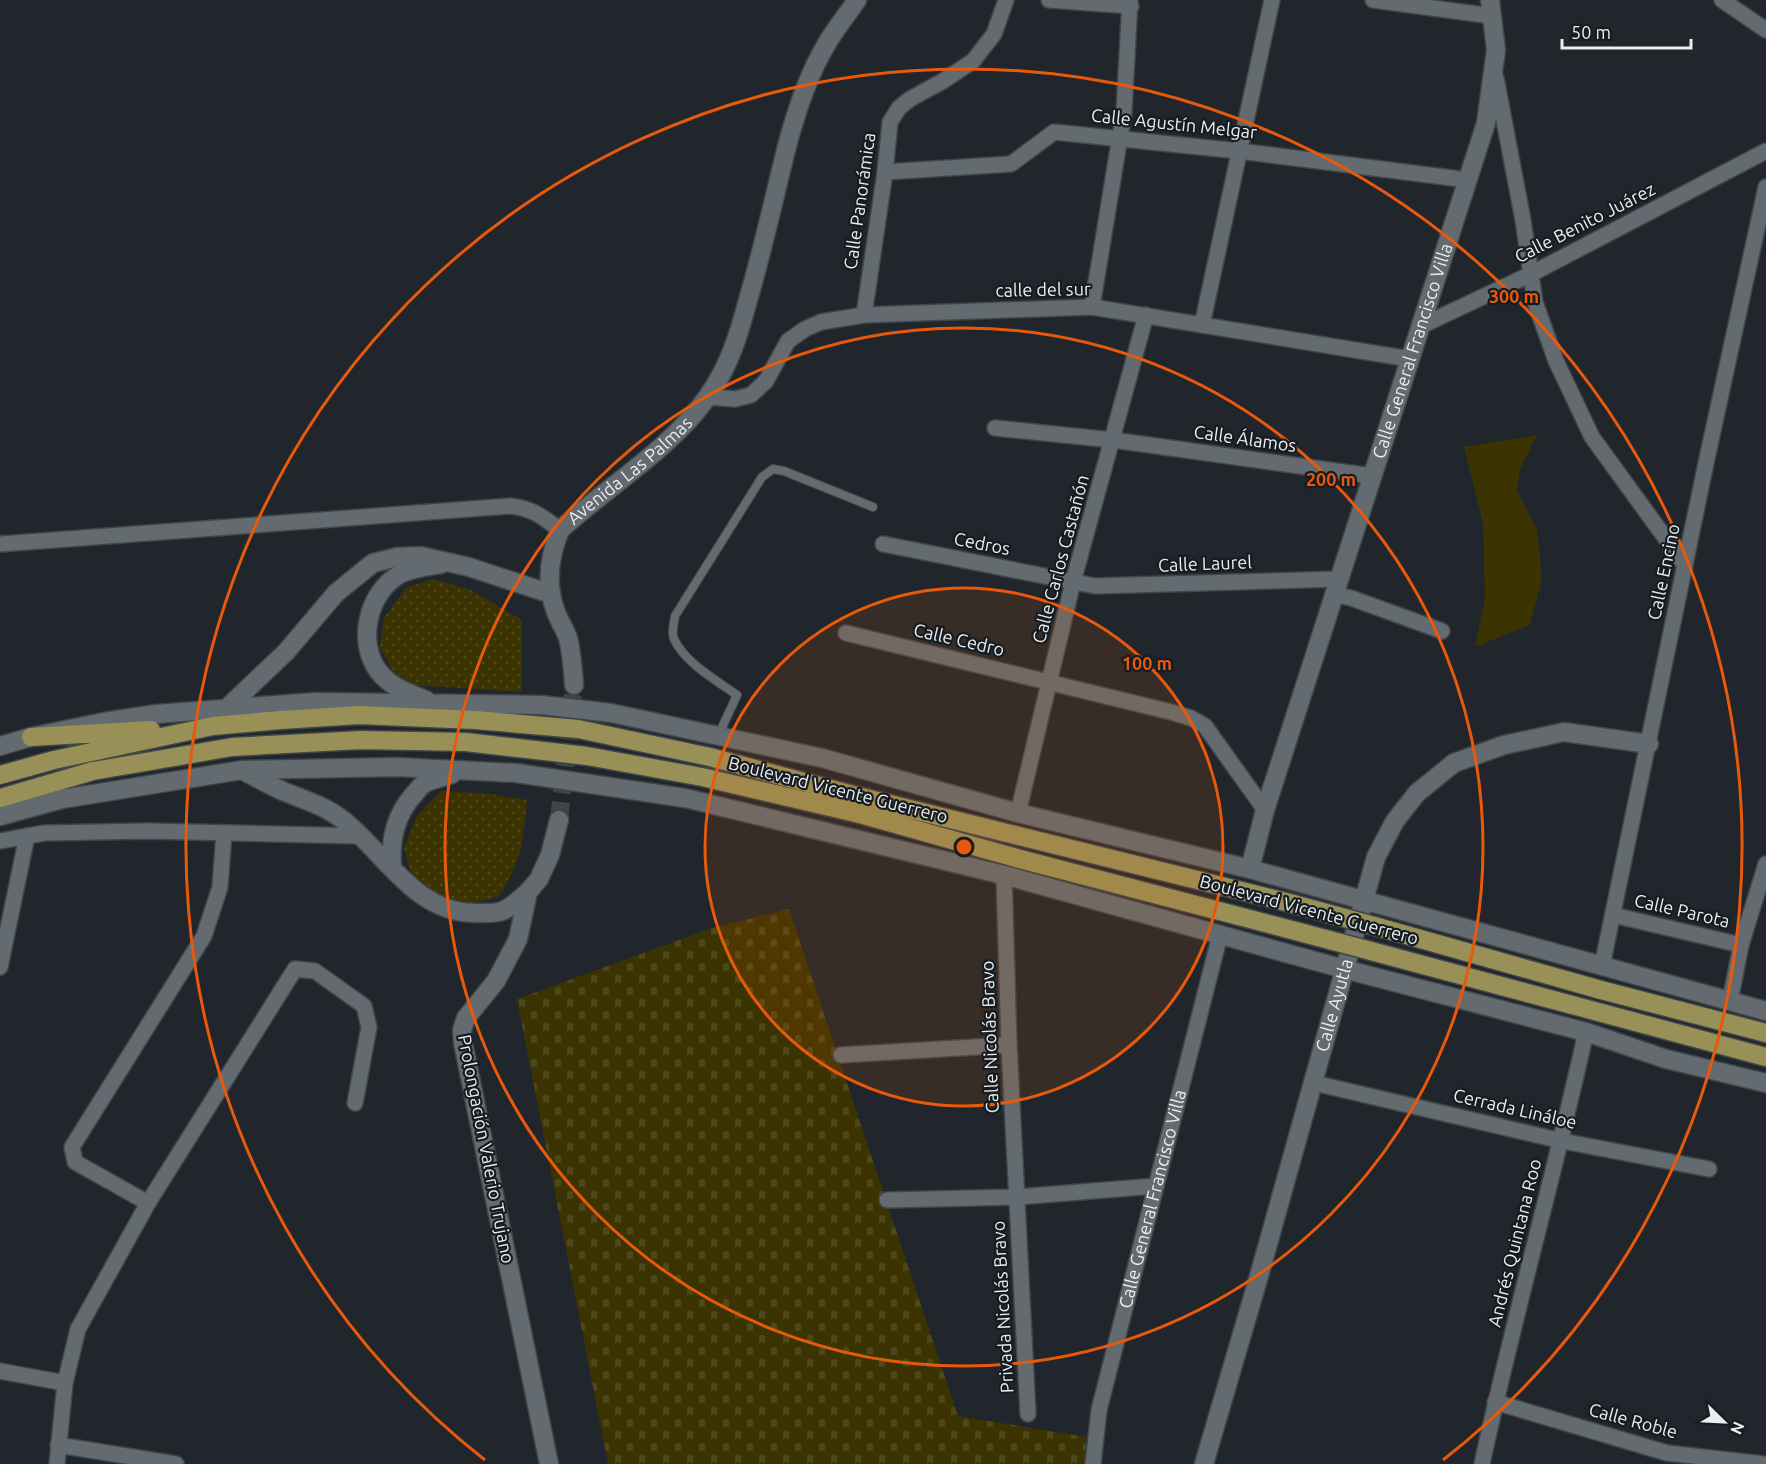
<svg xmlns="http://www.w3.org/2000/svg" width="1766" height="1464" viewBox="0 0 1766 1464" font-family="Ubuntu,sans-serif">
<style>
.green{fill:#3b3402}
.cemetery{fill:url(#cemetery-stones)}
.park{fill:url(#park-dots)}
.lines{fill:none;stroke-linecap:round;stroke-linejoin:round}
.tertiary-tunnel{stroke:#3e4449;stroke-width:18;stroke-dasharray:18 9;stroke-linecap:butt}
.service-casing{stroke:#3f4548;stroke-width:10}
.minor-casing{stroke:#3f4548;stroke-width:18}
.tertiary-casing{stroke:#3f4548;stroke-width:21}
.secondary-casing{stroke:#3f4548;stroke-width:21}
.trunk-casing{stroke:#3f4548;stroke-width:21}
.service{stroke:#636b70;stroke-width:8}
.minor{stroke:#636b70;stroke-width:15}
.tertiary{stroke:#636b70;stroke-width:18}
.secondary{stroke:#636b70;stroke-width:18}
.trunk{stroke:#989056;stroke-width:18}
.trunk-bridge-casing{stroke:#3f4548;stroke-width:21;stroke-linecap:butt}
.trunk-bridge{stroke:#989056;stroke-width:18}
.ring{fill:none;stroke:#e8590c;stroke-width:3}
.labels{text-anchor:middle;stroke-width:4.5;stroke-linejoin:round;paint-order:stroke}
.street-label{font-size:18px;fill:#e9eef1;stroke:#161c21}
.centre{fill:#e8590c;stroke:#161c21;stroke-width:3}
.ring-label{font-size:18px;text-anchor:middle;font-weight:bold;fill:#e8590c;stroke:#161c21;stroke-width:4.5;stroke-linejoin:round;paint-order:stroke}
</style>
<defs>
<pattern id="cemetery-stones" width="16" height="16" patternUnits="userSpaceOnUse" patternTransform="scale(1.5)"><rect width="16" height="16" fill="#3b3402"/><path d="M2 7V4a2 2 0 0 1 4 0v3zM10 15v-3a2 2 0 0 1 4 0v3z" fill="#4e481b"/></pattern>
<pattern id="park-dots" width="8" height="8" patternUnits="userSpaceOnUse" patternTransform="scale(1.5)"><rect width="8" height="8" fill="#3b3402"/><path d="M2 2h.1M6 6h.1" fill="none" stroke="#4e481b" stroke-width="1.8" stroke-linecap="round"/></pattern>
</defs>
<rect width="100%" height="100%" fill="#20262b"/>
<path class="green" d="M1537,435L1520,469L1517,491L1537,529L1542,579L1530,625L1475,647L1485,599L1483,523L1464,447Z"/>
<path class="cemetery" d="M789,909L958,1416L1086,1437L1085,1464H608L517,999L712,928Z"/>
<path class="park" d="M433,579L473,591L522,620V692L414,685L393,671L380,647L384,618L406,588Z
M441,791L490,794L527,800C523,842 522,862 498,897L468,904L437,897L411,875L404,847L417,816Z"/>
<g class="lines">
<path class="tertiary-tunnel" d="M559,820L574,685"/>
<defs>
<path id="service" d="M719,734L737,695C716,680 685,663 674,639C671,633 674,623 675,616L762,477L773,469L784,471L873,507"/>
<g id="minor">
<path d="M1049,0L1131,6"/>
<path d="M1373,0L1492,16"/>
<path d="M1722,0L1766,30"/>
<path d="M1496,78L1523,220L1535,302L1556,361L1592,437L1685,565"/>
<path d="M885,172L1011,164L1054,132L1239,151L1468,180"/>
<path d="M1092,307L1124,112L1130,0"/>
<path d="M864,315L885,172L890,122L899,108L910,99L943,81L973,61L994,34L1006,0"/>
<path d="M1202,325L1272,0"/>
<path d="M1421,326L1531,274L1766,151"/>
<path d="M708,397L735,399L751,395L766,381L788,341L805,329L821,322L864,315L1092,307L1410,359"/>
<path d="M995,428L1113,440L1372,476"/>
<path d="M0,544L510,506C532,508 543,517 560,530"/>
<path d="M883,544L1095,586L1339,579"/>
<path d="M1334,594L1351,598L1442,631"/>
<path d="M846,633L1171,712L1191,718L1205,726L1265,810"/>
<path d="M1018,813L1073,582L1146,315"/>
<path d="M0,841L44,833L148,831L359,836"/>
<path d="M1004,875L1009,1045L1028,1414"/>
<path d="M1613,915L1741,945"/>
<path d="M1602,966L1706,463L1766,187"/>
<path d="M0,967L27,836"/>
<path d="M1730,1001L1741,945L1766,864"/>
<path d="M841,1055L1009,1045"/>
<path d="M1314,1083L1562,1141L1709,1169"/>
<path d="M887,1200L1017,1197L1156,1186"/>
<path d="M148,1203L75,1162L72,1147L204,936L220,887L224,833"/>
<path d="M0,1371L65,1383"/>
<path d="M1495,1402L1667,1453L1764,1464"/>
<path d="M58,1445L176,1464"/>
<path d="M57,1464L65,1383L78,1329L148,1203L295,969L315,971L364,1006L369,1027L355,1103"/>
<path id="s1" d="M1093,1464L1099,1410L1220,935"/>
<path d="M1482,1464C1513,1319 1554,1177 1586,1032"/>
</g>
<g id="tertiary">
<path id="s2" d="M574,685C573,669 572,654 568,638C565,629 559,621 556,612C545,584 549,557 560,530C606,488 674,446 708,396C729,367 739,334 748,300C763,249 774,198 787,146C796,112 808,75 826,45C835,29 847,15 857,0"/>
<path id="s3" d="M1250,869L1265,810L1486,123L1496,50L1490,0"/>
<path d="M549,1464L463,1043L462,1030L466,1018L496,981L518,939L528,892L539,879L550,855L559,820"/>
<path id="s4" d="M1204,1464L1259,1276L1376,857L1395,821L1417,793L1454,763L1504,745L1564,732L1649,744"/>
</g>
<path id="secondary" d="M426,700C408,693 391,687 379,672C356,642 368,592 400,574C412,568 428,566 441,564
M227,708L286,652L336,593L373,563L397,557L421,556L469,567L551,594
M0,746L31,737L104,722L156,714L316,702L542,705L611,713L822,758L1018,813L1250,869L1766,1011
M244,771C257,778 271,786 285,792C305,800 325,806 343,820C385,853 415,913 475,913C483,913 494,914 502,911C511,908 521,898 528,892
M0,816L62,799L242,770L397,767L516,773L685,798L1004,875L1344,969L1586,1032L1666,1059L1766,1083
M392,868C390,839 395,815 415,793C418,790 421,785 425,783C433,779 444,777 452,774"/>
<path id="trunk" d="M31,737L151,730
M0,775L54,760L213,726L281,720L359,715L475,720L578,729L710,757L853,795L1290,903
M0,798L93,771L232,747L361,740L466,742L587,756L702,777L860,814L1020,859L1288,929
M1378,927L1601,990L1766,1033
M1371,951L1766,1057"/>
</defs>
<use href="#service" class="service-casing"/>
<use href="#minor" class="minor-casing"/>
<use href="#tertiary" class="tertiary-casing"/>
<use href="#secondary" class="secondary-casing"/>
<use href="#trunk" class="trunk-casing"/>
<use href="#service" class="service"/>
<use href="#minor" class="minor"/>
<use href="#tertiary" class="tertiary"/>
<use href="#secondary" class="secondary"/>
<use href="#trunk" class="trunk"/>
<defs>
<path id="trunk-bridge" d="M1290,903L1378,927
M1288,929L1371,951"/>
</defs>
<use href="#trunk-bridge" class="trunk-bridge-casing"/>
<use href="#trunk-bridge" class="trunk-bridge"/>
</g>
<circle cx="964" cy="847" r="259" fill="#e8590c" fill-opacity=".12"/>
<g class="ring">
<circle cx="964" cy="847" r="259"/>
<circle cx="964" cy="847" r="519"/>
<path d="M485 1460A778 778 0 1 1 1443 1460"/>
</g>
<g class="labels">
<g class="street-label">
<text transform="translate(1174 124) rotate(6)" y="6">Calle Agustín Melgar</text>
<text transform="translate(860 201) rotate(-82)" y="6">Calle Panorámica</text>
<text transform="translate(1585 223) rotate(-27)" y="6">Calle Benito Juárez</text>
<text transform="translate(1043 290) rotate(-1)" y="6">calle del sur</text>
<text dy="6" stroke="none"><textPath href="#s3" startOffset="543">Calle General Francisco Villa</textPath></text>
<text transform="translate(1245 439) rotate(8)" y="6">Calle Álamos</text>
<text dy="6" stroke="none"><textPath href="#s2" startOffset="252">Avenida Las Palmas</textPath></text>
<text transform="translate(982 544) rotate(11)" y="6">Cedros</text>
<text transform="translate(1061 559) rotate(-75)" y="6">Calle Carlos Castañón</text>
<text transform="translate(1205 564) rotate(-2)" y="6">Calle Laurel</text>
<text transform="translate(1664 572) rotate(-78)" y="6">Calle Encino</text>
<text transform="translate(959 640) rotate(13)" y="6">Calle Cedro</text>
<text transform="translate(838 790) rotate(14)" y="6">Boulevard Vicente Guerrero</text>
<text transform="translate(1309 910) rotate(15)" y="6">Boulevard Vicente Guerrero</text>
<text transform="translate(1682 911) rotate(13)" y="6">Calle Parota</text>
<text dy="6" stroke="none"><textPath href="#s4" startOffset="477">Calle Ayutla</textPath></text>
<text transform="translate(990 1037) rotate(-92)" y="6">Calle Nicolás Bravo</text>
<text transform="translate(1515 1109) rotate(13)" y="6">Cerrada Lináloe</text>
<text transform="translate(486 1149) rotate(79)" y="6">Prolongación Valerio Trujano</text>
<text dy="6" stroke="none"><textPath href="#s1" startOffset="272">Calle General Francisco Villa</textPath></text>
<text transform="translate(1515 1243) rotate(-76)" y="6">Andrés Quintana Roo</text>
<text transform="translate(1003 1307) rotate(-93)" y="6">Privada Nicolás Bravo</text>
<text transform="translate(1633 1421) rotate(15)" y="6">Calle Roble</text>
</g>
</g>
<circle cx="964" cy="847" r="9" class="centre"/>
<g class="ring-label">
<text x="1514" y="303">300 m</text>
<text x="1331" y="486">200 m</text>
<text x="1147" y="670">100 m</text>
</g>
<g transform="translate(1724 1422) rotate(114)" stroke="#161c21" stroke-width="4.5" paint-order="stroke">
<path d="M0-4.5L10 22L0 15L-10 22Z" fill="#e9eef1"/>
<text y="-9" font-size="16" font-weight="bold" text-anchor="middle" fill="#e9eef1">N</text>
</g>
<path d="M1562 39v9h129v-9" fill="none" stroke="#e9eef1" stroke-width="3"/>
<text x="1571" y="39" font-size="18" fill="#e9eef1" stroke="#161c21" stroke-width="4.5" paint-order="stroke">50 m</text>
</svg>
